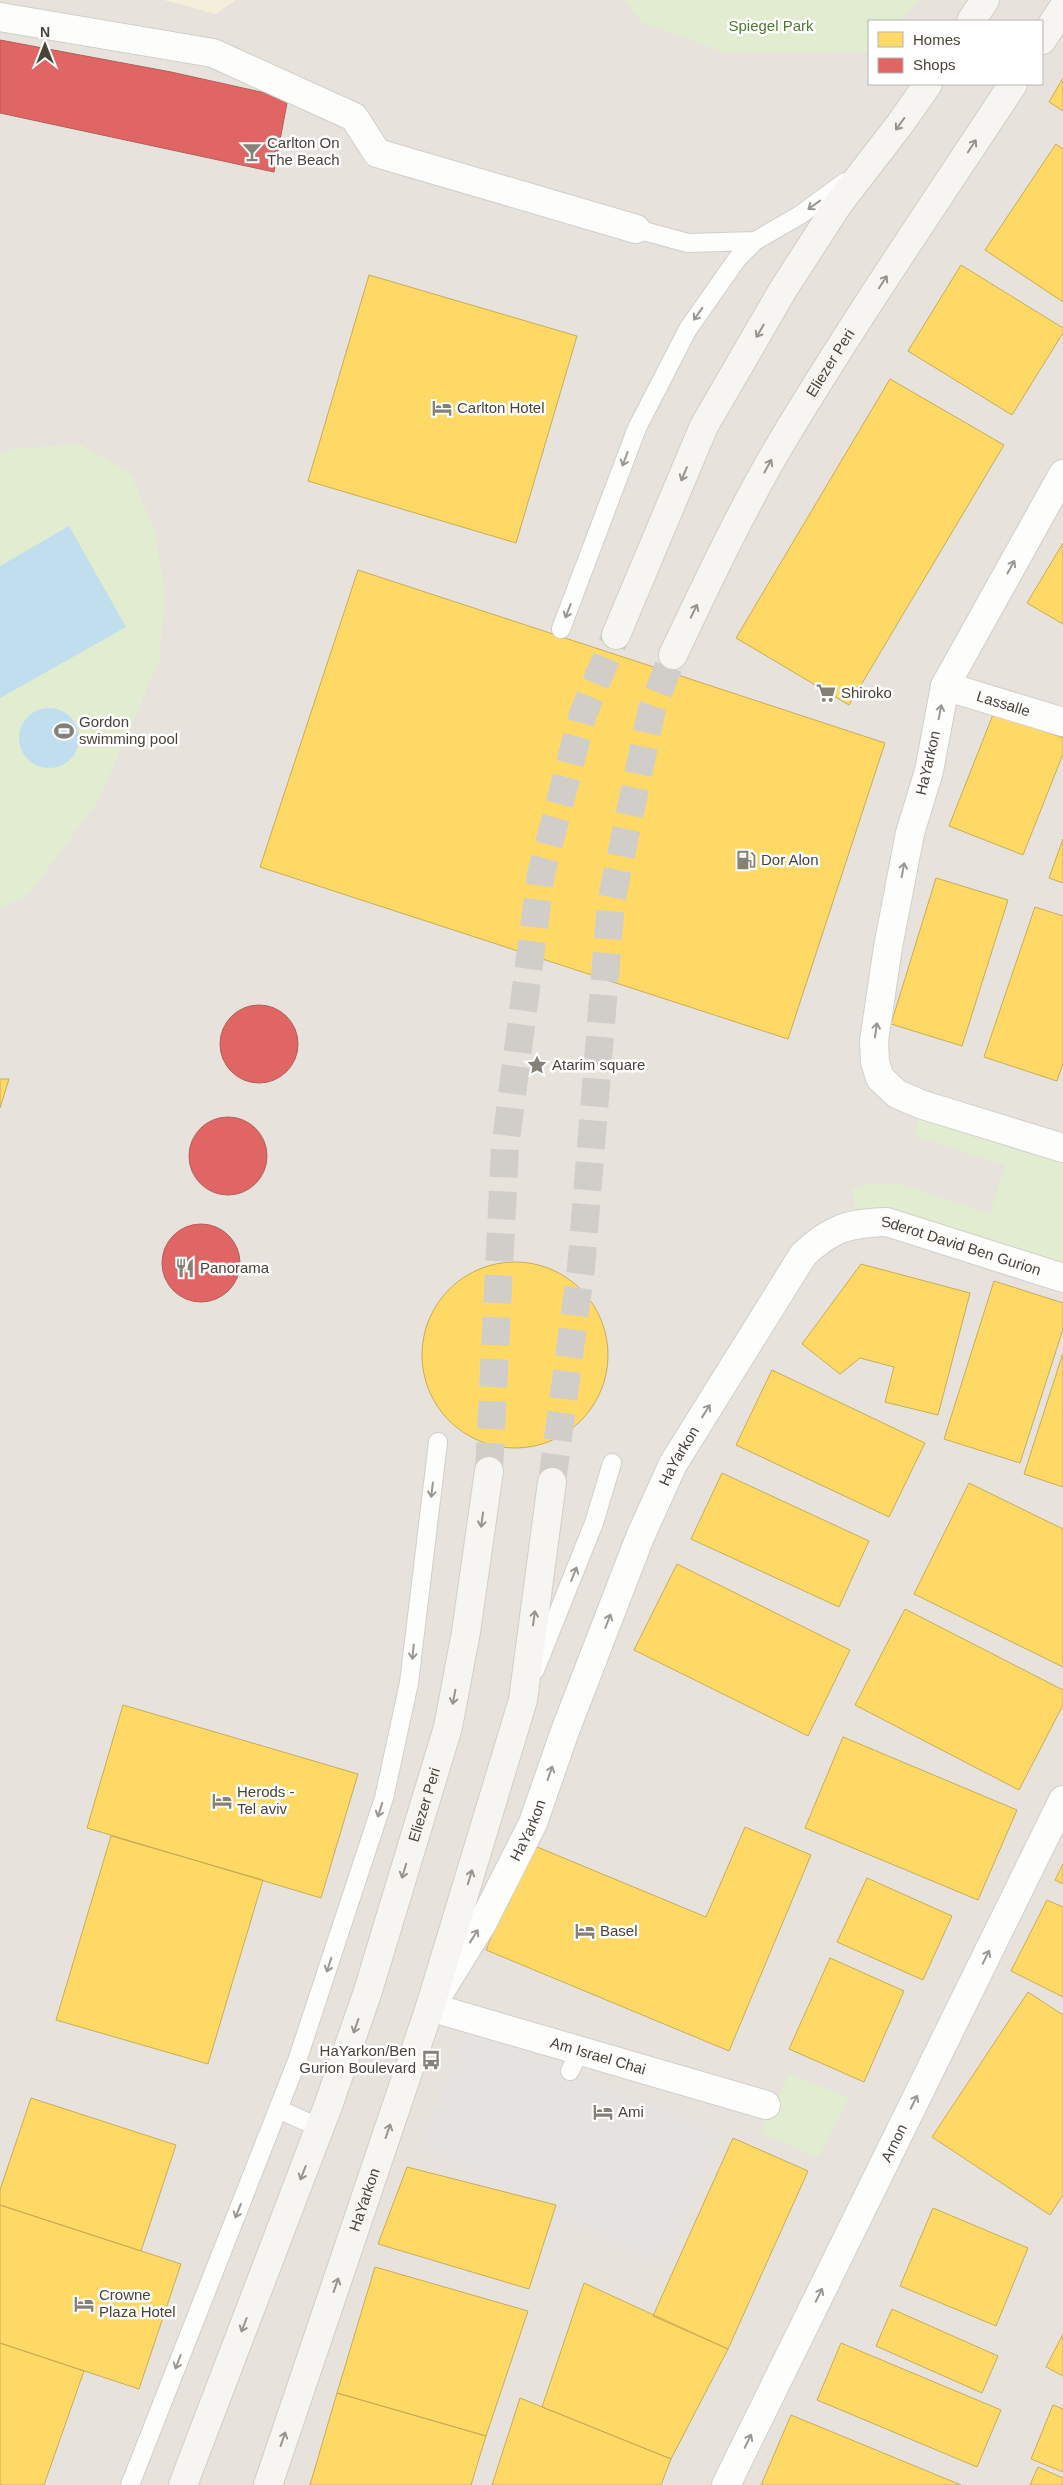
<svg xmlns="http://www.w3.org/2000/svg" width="1063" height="2485" viewBox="0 0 1063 2485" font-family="Helvetica,sans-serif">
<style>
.residential{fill:#e7e3dc;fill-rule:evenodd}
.green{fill:#e1ecd0}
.sand{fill:#f5eedb}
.parking{fill:#e5e2df}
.water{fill:#c1deee}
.homes{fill:#ffd966;stroke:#c9ac58}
.shops{fill:#e06666;stroke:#b35c58}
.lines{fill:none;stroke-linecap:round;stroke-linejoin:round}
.secondary-tunnel{stroke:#d1ceca;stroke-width:28;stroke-dasharray:28 14;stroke-linecap:butt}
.service-casing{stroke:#d1cfcb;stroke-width:20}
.minor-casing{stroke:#d1cfcb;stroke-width:30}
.tertiary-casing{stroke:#d1cfcb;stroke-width:30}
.secondary-casing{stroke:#d2cec5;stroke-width:30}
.service{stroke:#fdfdfc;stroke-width:18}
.minor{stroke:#fdfdfc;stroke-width:28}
.tertiary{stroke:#fdfdfc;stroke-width:28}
.secondary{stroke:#f7f5f1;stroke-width:28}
.oneway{stroke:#98938c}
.oneway2{stroke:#9b9791}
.labels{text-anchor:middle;stroke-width:5;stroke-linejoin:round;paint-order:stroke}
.park-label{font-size:15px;fill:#4e7a2e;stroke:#fff}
.poi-label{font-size:15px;fill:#4a4339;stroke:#fff;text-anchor:start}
.street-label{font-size:15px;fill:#4a4339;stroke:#fff}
</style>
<rect width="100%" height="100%" fill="#f3f1ee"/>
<path class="residential" d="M0,0H1063V2485H0ZM869,21H1042V84H869Z"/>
<path class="green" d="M624,0H918L902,21H869V52L726,53L641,22Z
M80,444L131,474L155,532L165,593L159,662L98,801L29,894L0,908V454L13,449Z
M923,1105L1063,1147V1277L858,1223L852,1189L874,1183L900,1184L990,1214L1005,1165L914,1136Z
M790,2074L849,2098L818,2157L760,2133Z"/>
<path class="sand" d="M164,0H236L216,14Z"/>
<path class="parking" d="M466,2026L722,2136L663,2266L420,2146Z"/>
<path class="water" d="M69,526L126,627L0,698V566Z
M19 738a30 30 0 1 1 60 0a30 30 0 1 1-60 0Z"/>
<path class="homes" d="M1063,78V111L1049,102Z
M1056,144L1063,149V302L985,250Z
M961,265L1063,328V333L1012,415L908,351Z
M369,275L577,336L516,543L308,481Z
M890,379L1004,445L849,705L736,638Z
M1063,543V624L1027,603Z
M358,570L885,743L788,1039L260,867Z
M994,712L1063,738V754L1023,855L949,826Z
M1063,839V883L1049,878Z
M936,878L1008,900L962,1046L891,1024Z
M1035,907L1063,916V1063L1057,1081L984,1057Z
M0,1079H9L0,1108Z
M422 1355a93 93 0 1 1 186 0a93 93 0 1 1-186 0Z
M861,1264L970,1293L938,1415L885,1402L894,1367L860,1358L840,1374L802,1344Z
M994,1281L1063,1303V1329L1020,1463L944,1439Z
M1063,1353V1487L1024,1474Z
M772,1370L925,1443L889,1517L736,1445Z
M722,1473L869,1541L839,1607L691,1539Z
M969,1483L1063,1529V1667L914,1594Z
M677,1564L850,1650L808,1736L634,1650Z
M905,1609L1063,1690V1705L1019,1790L855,1705Z
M123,1705L358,1774L321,1898L87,1828Z
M843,1737L1017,1810L978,1900L805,1828Z
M745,1827L811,1855L729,2051L486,1950L530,1844L706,1917Z
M111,1836L263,1880L208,2064L56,2020Z
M1063,1864V1884L1055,1880Z
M867,1878L952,1916L923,1980L837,1942Z
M1047,1900L1063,1907V1997L1011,1971Z
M830,1958L904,1991L864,2082L789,2049Z
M1028,1992L1063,2015V2195L1050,2215L932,2137Z
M31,2098L176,2145L141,2251L0,2205V2190Z
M733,2138L808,2171L728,2349L653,2316Z
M407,2167L556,2205L529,2289L378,2244Z
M0,2205L181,2264L139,2389L0,2343Z
M933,2208L1028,2248L996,2326L900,2286Z
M375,2267L528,2311L486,2436L337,2393Z
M584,2283L728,2349L671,2459L542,2407Z
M892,2309L998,2356L982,2393L876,2346Z
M1063,2334V2376L1046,2367Z
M0,2343L84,2371L44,2485H0Z
M841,2343L1001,2410L977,2467L817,2400Z
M337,2393L486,2436L471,2485H310Z
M520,2398L671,2459L661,2485H492Z
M1053,2405L1063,2409V2472L1031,2459Z
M791,2415L961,2485H761Z
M1038,2467L1063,2478V2485H1030Z"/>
<path class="shops" d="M0,40L171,72L288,98L274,172L0,113Z
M220 1044a39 39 0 1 1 78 0a39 39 0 1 1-78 0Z
M189 1156a39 39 0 1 1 78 0a39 39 0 1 1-78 0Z
M162 1263a39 39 0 1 1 78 0a39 39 0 1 1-78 0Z"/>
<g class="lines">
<path class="secondary-tunnel" d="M489,1471L505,1148L541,874L583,714L616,635
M552,1482L581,1268L611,902L652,709L673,655"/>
<defs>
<path id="service" d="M636,229L688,243L755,241
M561,629L637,428L688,329L737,259L755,241L800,215L845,182
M535,1670L594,1523L612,1463
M570,2071L580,2050
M278,2109L320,2128
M130,2485L297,2061L384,1798L409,1683L438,1442"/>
<g id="minor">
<path d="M0,17L213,53L354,117L377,153L636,229"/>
<path id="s1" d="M945,686L1063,722"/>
<path id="s2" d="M430,2007L766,2105"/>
<path id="s3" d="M726,2485L1063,1800"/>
</g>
<g id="tertiary">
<path d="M1063,474L945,686L929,771L910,833L888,947L874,1041L875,1062L880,1078L897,1094L923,1105L1063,1148"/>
<path id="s4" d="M438,1995L482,1924L533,1823L565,1731L640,1537L673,1464L803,1255C831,1228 849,1223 887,1222L1063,1278"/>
</g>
<g id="secondary">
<path d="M971,21L985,0"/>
<path d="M1042,40L1063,8"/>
<path d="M616,635L704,426L784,288L839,203L900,124L928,84"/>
<path id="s5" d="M673,655C707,583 741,511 781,443C854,321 935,203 1013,84"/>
<path id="s6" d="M183,2485L328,2106L368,1991L448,1727L466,1632L489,1471"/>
<path id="s7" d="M268,2485L430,2007L523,1700L552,1482"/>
</g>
</defs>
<use href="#service" class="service-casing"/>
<use href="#minor" class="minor-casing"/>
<use href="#tertiary" class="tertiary-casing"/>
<use href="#secondary" class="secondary-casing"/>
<use href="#service" class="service"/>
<use href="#minor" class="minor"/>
<use href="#tertiary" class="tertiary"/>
<use href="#secondary" class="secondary"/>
</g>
<defs><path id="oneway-shaft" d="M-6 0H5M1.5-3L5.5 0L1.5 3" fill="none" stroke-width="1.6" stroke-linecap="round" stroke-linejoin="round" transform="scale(1.25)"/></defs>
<g class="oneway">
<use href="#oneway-shaft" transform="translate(900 124) rotate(126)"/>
<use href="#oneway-shaft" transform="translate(972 146) rotate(-57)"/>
<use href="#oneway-shaft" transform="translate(883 282) rotate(-57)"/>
<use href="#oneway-shaft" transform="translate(760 331) rotate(120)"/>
<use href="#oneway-shaft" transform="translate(768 466) rotate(-61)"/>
<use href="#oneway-shaft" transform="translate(684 474) rotate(113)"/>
<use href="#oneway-shaft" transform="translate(694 611) rotate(-64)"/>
<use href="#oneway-shaft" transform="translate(482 1520) rotate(98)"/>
<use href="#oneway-shaft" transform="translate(534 1618) rotate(-82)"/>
<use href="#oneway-shaft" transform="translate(454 1697) rotate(101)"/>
<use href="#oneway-shaft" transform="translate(404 1871) rotate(107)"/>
<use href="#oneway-shaft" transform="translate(470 1877) rotate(-73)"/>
<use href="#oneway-shaft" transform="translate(356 2026) rotate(109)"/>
<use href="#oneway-shaft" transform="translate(388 2131) rotate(-71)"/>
<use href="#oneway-shaft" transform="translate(303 2173) rotate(111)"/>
<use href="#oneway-shaft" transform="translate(336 2285) rotate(-71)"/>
<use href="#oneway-shaft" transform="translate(244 2325) rotate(111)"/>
<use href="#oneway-shaft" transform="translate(283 2439) rotate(-71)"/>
</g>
<g class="oneway2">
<use href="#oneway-shaft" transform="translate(814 205) rotate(144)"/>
<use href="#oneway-shaft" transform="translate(698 314) rotate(125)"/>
<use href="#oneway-shaft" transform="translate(625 459) rotate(111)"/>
<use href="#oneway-shaft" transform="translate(1011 567) rotate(-61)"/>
<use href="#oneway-shaft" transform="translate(568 611) rotate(111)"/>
<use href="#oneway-shaft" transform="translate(940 712) rotate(-79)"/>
<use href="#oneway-shaft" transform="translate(903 870) rotate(-79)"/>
<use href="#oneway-shaft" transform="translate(876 1030) rotate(-82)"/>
<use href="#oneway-shaft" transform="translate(706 1411) rotate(-58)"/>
<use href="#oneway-shaft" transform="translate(432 1490) rotate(97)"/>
<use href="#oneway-shaft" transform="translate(574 1574) rotate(-68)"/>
<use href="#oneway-shaft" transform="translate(608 1621) rotate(-69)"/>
<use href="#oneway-shaft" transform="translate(413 1652) rotate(96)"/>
<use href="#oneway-shaft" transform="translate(550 1773) rotate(-71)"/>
<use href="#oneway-shaft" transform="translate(380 1810) rotate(108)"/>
<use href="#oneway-shaft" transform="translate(474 1936) rotate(-58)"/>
<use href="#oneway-shaft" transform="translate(986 1957) rotate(-64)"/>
<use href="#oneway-shaft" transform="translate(329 1965) rotate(108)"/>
<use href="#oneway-shaft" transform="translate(914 2102) rotate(-64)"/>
<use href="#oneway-shaft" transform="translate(238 2211) rotate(112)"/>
<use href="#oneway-shaft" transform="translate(819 2295) rotate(-64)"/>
<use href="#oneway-shaft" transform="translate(178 2362) rotate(111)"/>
<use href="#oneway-shaft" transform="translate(748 2441) rotate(-64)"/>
</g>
<defs>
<symbol id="bar-bare" viewBox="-9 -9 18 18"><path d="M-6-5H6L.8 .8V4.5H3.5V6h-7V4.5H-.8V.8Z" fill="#858078" stroke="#fff" stroke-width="2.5" paint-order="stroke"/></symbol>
<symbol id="hotel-bare" viewBox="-9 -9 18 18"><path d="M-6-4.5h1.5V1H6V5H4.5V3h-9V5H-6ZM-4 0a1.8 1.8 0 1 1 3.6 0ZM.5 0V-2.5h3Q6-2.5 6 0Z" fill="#858078" stroke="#fff" stroke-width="2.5" paint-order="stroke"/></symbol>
<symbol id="supermarket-bare" viewBox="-9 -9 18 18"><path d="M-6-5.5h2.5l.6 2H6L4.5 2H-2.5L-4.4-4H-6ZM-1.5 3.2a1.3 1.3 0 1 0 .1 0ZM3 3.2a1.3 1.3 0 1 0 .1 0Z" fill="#858078" stroke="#fff" stroke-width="2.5" paint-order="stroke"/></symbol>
<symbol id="stadium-bare" viewBox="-9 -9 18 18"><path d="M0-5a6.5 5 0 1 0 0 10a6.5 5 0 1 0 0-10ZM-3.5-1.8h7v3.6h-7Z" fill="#858078" stroke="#fff" stroke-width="2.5" paint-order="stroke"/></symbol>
<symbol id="fuel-bare" viewBox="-9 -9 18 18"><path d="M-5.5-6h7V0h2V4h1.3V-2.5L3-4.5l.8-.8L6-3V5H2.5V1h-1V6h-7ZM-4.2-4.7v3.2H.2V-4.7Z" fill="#858078" stroke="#fff" stroke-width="2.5" paint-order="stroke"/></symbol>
<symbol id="sight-bare" viewBox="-9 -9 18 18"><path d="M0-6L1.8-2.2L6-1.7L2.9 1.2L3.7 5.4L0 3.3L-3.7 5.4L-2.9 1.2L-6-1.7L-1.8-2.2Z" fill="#858078" stroke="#fff" stroke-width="2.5" paint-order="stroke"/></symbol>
<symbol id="restaurant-bare" viewBox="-9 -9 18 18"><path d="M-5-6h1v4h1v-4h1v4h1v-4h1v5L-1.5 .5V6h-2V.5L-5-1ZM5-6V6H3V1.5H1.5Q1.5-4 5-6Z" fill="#858078" stroke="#fff" stroke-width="2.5" paint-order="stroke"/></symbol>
<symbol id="bus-bare" viewBox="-9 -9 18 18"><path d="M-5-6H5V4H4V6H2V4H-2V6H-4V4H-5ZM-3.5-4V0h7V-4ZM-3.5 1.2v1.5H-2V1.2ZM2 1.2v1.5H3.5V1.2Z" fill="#858078" stroke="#fff" stroke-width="2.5" paint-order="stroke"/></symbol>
</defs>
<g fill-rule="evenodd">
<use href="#bar-bare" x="238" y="138" width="28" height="28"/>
<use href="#hotel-bare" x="428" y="394" width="28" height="28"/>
<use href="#supermarket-bare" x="812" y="679" width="28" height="28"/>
<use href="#stadium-bare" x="50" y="717" width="28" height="28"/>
<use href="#fuel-bare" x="732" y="846" width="28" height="28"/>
<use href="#sight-bare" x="523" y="1051" width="28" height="28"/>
<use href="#restaurant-bare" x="171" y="1254" width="28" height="28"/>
<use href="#hotel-bare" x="208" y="1787" width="28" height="28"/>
<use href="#hotel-bare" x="571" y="1917" width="28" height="28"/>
<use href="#bus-bare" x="417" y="2046" width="28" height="28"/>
<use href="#hotel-bare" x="589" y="2098" width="28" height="28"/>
<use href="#hotel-bare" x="70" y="2290" width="28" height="28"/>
</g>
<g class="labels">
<g class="park-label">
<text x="771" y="31">Spiegel Park</text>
</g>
<g class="poi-label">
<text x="267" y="148">Carlton On<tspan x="267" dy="17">The Beach</tspan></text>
<text x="457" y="413">Carlton Hotel</text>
<text x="841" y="698">Shiroko</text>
<text x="79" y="727">Gordon<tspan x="79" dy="17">swimming pool</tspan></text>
<text x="761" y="865">Dor Alon</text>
<text x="552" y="1070">Atarim square</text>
<text x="200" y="1273">Panorama</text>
<text x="237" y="1797">Herods -<tspan x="237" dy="17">Tel aviv</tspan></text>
<text x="600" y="1936">Basel</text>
<text x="416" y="2056" text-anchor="end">HaYarkon/Ben<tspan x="416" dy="17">Gurion Boulevard</tspan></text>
<text x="618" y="2117">Ami</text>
<text x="99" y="2300">Crowne<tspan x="99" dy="17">Plaza Hotel</tspan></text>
</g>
<g class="street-label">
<text dy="5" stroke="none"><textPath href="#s5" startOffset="332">Eliezer Peri</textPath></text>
<text dy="5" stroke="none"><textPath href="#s1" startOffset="61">Lassalle</textPath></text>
<text transform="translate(928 763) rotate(-77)" y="5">HaYarkon</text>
<text dy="5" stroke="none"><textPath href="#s4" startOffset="999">Sderot David Ben Gurion</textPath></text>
<text dy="5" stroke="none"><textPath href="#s4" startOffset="592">HaYarkon</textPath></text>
<text dy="5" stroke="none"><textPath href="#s6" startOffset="722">Eliezer Peri</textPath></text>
<text dy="5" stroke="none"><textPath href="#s4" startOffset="188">HaYarkon</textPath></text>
<text dy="5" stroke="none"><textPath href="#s2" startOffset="175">Am Israel Chai</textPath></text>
<text dy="5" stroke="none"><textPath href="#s3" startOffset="381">Arnon</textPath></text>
<text dy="5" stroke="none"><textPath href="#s7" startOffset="301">HaYarkon</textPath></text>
</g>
</g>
<rect x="868" y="20" width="175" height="65" fill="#ffffff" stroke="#b7b4b0"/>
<rect x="878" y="32" width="25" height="15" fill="#ffd966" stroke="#b7b4b0"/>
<text x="913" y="45" font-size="15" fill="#4a4339">Homes</text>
<rect x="878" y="58" width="25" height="15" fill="#e06666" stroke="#b7b4b0"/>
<text x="913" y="70" font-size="15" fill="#4a4339">Shops</text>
<g transform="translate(45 45)" stroke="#ffffff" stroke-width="4" paint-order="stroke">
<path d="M0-4L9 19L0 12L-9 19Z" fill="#4a4339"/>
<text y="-8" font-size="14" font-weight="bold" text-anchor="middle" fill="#4a4339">N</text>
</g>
</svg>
